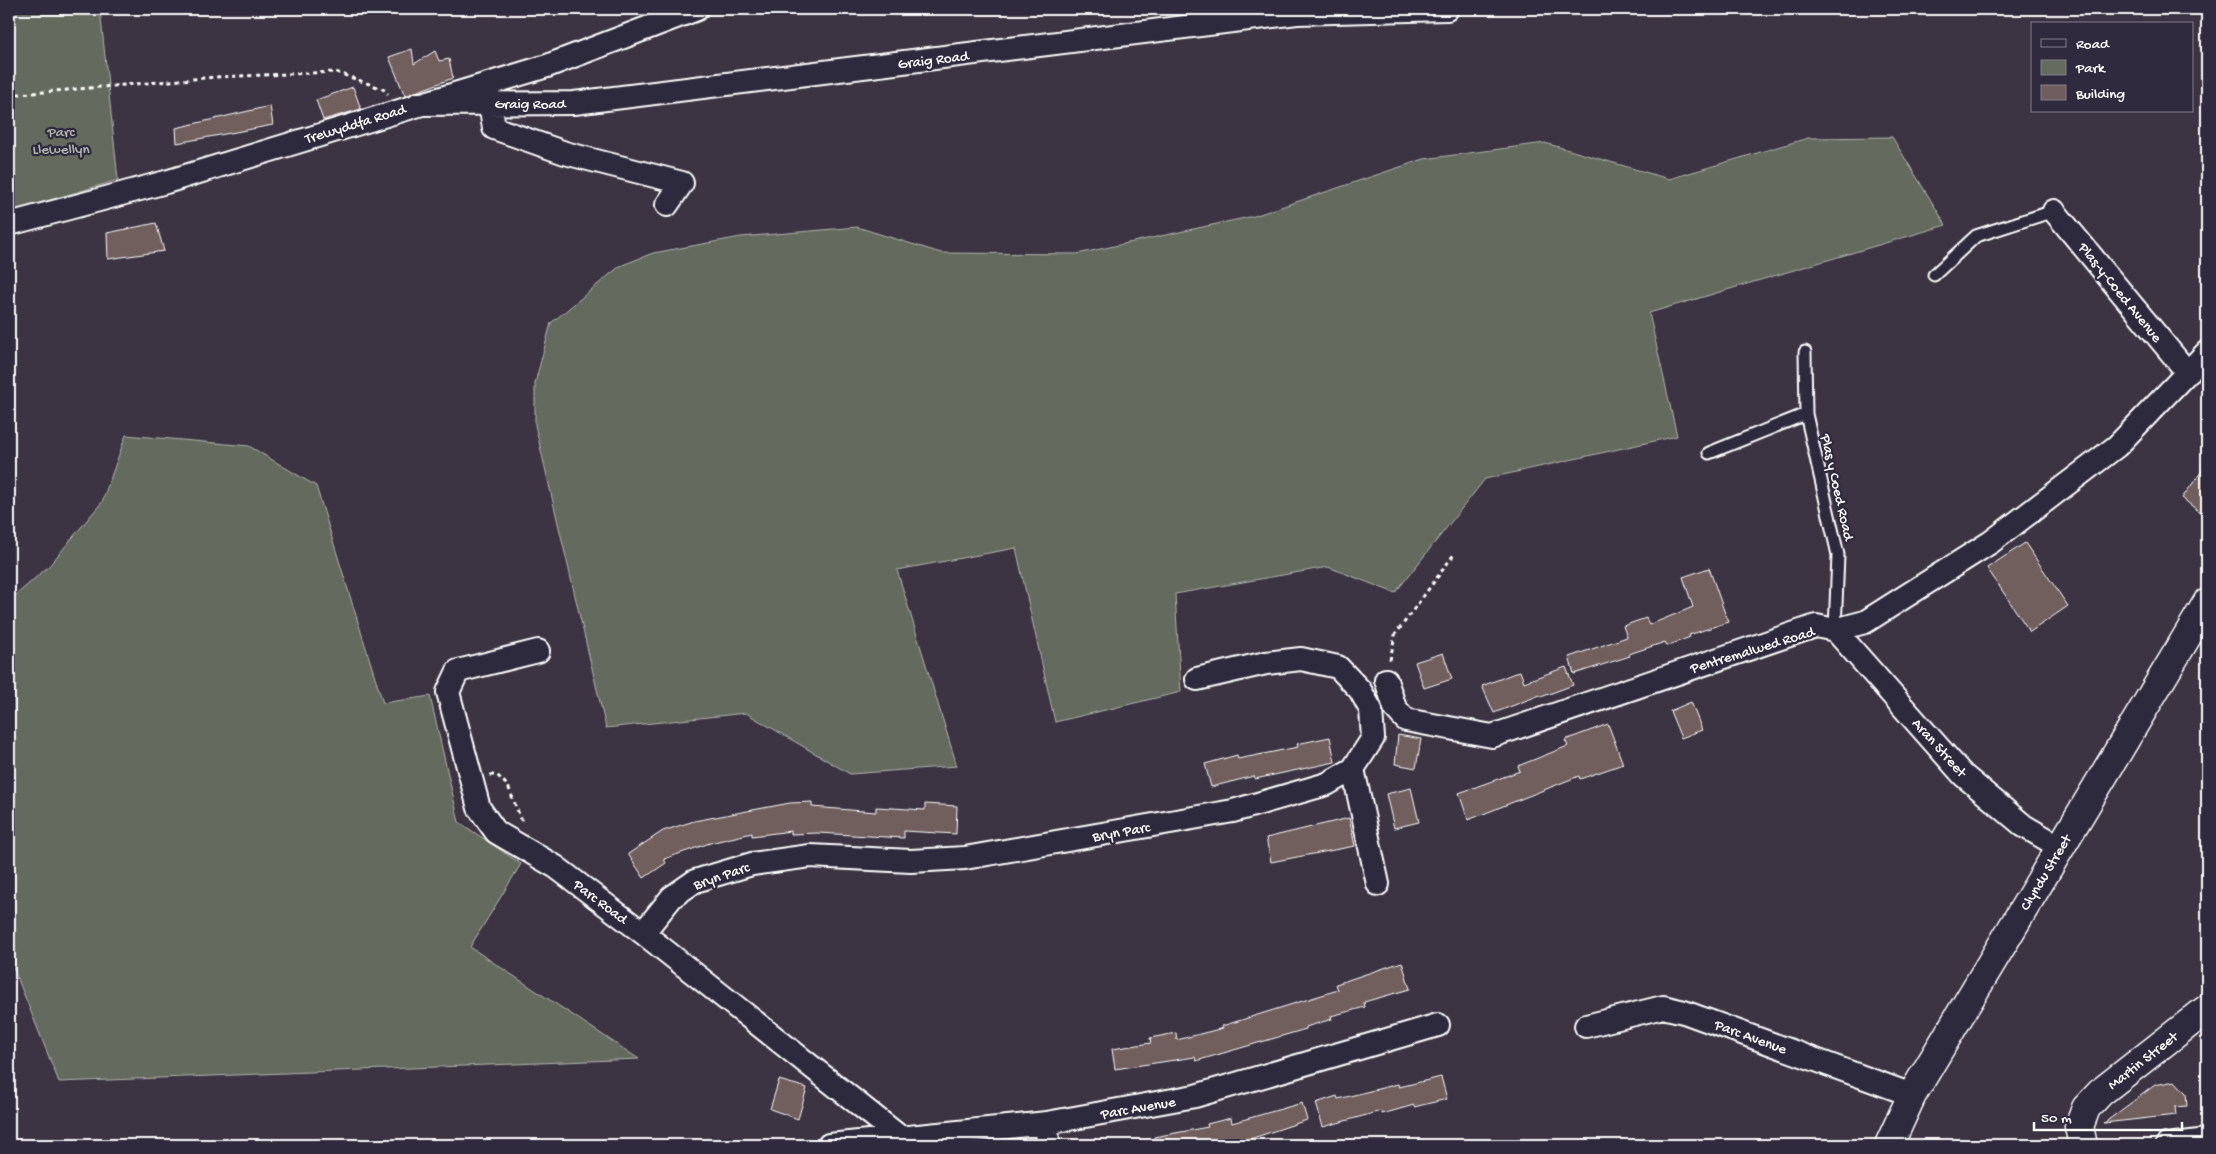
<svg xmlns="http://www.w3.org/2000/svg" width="2216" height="1154" viewBox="0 0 2216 1154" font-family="'Gochi Hand',sans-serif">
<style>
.green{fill:#656b5e;stroke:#b2b5ae}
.building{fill:#705e5d;stroke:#fff}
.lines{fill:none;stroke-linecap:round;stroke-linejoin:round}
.service-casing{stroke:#fff;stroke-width:15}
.minor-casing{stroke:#fff;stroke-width:26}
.tertiary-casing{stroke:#fff;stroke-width:31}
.secondary-casing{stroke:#fff;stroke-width:31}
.path{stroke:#fff;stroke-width:3;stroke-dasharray:4 4;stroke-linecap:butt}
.service{stroke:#2f2a3d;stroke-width:11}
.minor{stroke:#2f2a3d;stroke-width:22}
.tertiary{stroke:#2f2a3d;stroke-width:28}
.secondary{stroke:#2f2a3d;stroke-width:28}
.labels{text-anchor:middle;stroke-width:4.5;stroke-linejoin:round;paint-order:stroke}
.street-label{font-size:15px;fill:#fff;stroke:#2f2a3d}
.park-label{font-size:15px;fill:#b2b5ae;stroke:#2f2a3d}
</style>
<rect width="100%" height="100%" fill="#3c3443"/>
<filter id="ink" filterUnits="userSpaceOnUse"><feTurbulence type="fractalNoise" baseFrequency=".02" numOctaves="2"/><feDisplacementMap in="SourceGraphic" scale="10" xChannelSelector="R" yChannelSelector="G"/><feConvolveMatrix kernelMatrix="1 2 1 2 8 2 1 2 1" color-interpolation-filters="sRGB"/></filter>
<g filter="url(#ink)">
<path class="green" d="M9,9H100L118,180L9,212Z
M1892,137L1946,225L1649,313L1677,436L1485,479L1395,593L1328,567L1175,594L1181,692L1055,722L1016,548L897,570L957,766L850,774L746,713L606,728L535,425V383L551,323L620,266L653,253L741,237L857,227L941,253L1077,254L1254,216L1424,159L1545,143L1669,179L1808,138Z
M126,435L249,446L316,486L383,703L430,696L459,822L521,864L470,947L639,1059L59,1082L9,957V601L49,566L102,502Z"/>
<path class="building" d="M412,49L414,64L435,51L439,61L449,59L453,78L405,96L389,57Z
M353,87L361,109L323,120L316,100Z
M270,106L273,125L177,143L176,128Z
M156,223L164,251L108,259L107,233Z
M2207,464V518L2182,498Z
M2025,543L2068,606L2030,632L1987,568Z
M1709,568L1728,622L1689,635L1690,637L1667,646L1665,642L1629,654L1630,656L1574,674L1569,657L1627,637L1623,626L1646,618L1649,625L1693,607L1683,577Z
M1443,653L1452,679L1424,688L1415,662Z
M1566,667L1573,685L1541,697L1540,695L1494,713L1482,686L1520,671L1524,682Z
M1691,702L1702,730L1681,738L1670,711Z
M1608,724L1623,764L1580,779L1579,776L1468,820L1459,793L1520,771L1518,766L1568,746L1565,740Z
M1398,735L1421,739L1416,768L1395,764Z
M1330,737L1335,762L1255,779L1254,776L1211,787L1205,764L1237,755L1238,759L1298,747L1297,744Z
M1411,788L1419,822L1394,828L1386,794Z
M812,802V807L876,812V807L925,810V804L957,806L956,834L904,831V838L818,833L791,834V831L752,836V833L710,843L664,859L666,863L644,878L628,854L663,831L694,821L790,803Z
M1349,818L1355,846L1271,862L1266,838Z
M1402,962L1410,989L1364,1002L1365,1007L1331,1016L1332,1019L1306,1027V1029L1196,1061L1195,1057L1115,1069L1112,1049L1151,1043L1150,1038L1176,1033L1177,1040L1223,1028L1222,1026L1338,990L1336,984Z
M1441,1077L1447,1099L1414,1107V1105L1382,1114L1381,1111L1323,1127L1316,1103L1337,1096L1338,1099L1398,1084L1399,1087Z
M779,1080L807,1088L798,1119L770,1109Z
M2175,1081L2186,1093L2187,1106L2175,1107L2176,1115L2104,1123L2155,1085Z
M1302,1103L1307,1120L1232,1145H1155L1154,1137L1208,1127L1207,1124L1231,1118L1232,1123Z"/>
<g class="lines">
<defs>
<path id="service" d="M1934,275L1976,236L2054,211
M1805,352L1806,414L1838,555L1835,630
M1709,453L1806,414"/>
<path id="minor" d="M490,103L494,128L565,153L682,183L667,205
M418,104L574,103L1297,13L1447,9
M2054,211L2188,373
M9,224L166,182L547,66L697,9
M1835,630L1963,775L2024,826L2060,847
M538,651L458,671L448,692L479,808L496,832L556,867L643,933L900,1137
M1386,680L1395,708L1406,720L1492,736L1816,626L1835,630L1865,622L1991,542L2117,446L2207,352
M1353,769L1378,884
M643,933L672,897L695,881L752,864L810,856L911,861L965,858L1233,811L1327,784L1353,769L1373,738L1371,710L1360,690L1338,667L1301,659L1266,663L1197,679
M1586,1026L1663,1007L1684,1012L1912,1095
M1047,1123L1048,1145
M829,1145L1047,1123L1195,1096L1438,1025
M2167,1145L2207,1140"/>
<path id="tertiary" d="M1889,1145L1912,1095L2207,603"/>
<path id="secondary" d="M2083,1145L2079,1127L2086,1108L2101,1092L2207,1009"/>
</defs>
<use href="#service" class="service-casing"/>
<use href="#minor" class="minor-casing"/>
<use href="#tertiary" class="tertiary-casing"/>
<use href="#secondary" class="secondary-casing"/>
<path class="path" d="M9,95L216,77L336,72L383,89L388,94
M1390,660L1395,635L1455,553
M490,775H497L508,786L522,822"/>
<use href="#service" class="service"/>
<use href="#minor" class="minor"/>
<use href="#tertiary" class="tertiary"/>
<use href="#secondary" class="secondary"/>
</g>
</g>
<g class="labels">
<g class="street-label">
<text transform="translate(933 59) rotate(-7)" y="5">Graig Road</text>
<text x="530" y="108">Graig Road</text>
<text transform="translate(355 123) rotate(-17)" y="5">Trewyddfa Road</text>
<text transform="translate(2121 292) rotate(51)" y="5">Plas-y-Coed Avenue</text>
<text transform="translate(1838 487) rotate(77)" y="5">Plas y Coed Road</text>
<text transform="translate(1752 649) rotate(-17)" y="5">Pentremalwed Road</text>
<text transform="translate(1940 747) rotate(48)" y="5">Aran Street</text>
<text transform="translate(1121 831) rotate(-10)" y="5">Bryn Parc</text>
<text transform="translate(2045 872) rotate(-59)" y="5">Clyndu Street</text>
<text transform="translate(721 875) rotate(-19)" y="5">Bryn Parc</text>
<text transform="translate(601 901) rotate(37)" y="5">Parc Road</text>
<text transform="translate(1751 1036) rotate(20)" y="5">Parc Avenue</text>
<text transform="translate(2142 1060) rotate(-38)" y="5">Martin Street</text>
<text transform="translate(1138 1107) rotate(-10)" y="5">Parc Avenue</text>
</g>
<g class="park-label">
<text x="61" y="136">Parc<tspan x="61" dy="17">Llewellyn</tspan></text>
</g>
</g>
<rect width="2216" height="1154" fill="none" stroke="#2f2a3d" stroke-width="30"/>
<rect x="15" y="15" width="2186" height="1124" fill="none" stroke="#fff" stroke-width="2" filter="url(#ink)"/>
<rect x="2031" y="22" width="162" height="90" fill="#2f2a3d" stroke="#827f8b"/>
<rect x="2041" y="39" width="25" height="8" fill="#2f2a3d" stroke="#827f8b"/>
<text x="2076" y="48" font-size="15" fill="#ffffff">Road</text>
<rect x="2041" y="60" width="25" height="15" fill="#656b5e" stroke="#827f8b"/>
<text x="2076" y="72" font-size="15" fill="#ffffff">Park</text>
<rect x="2041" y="85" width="25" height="15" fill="#705e5d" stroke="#827f8b"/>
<text x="2076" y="98" font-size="15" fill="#ffffff">Building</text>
<path d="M2034 1122v8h148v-8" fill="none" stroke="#ffffff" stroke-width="2.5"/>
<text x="2041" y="1122" font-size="15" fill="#ffffff" stroke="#2f2a3d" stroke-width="4" paint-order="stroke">50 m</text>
</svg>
